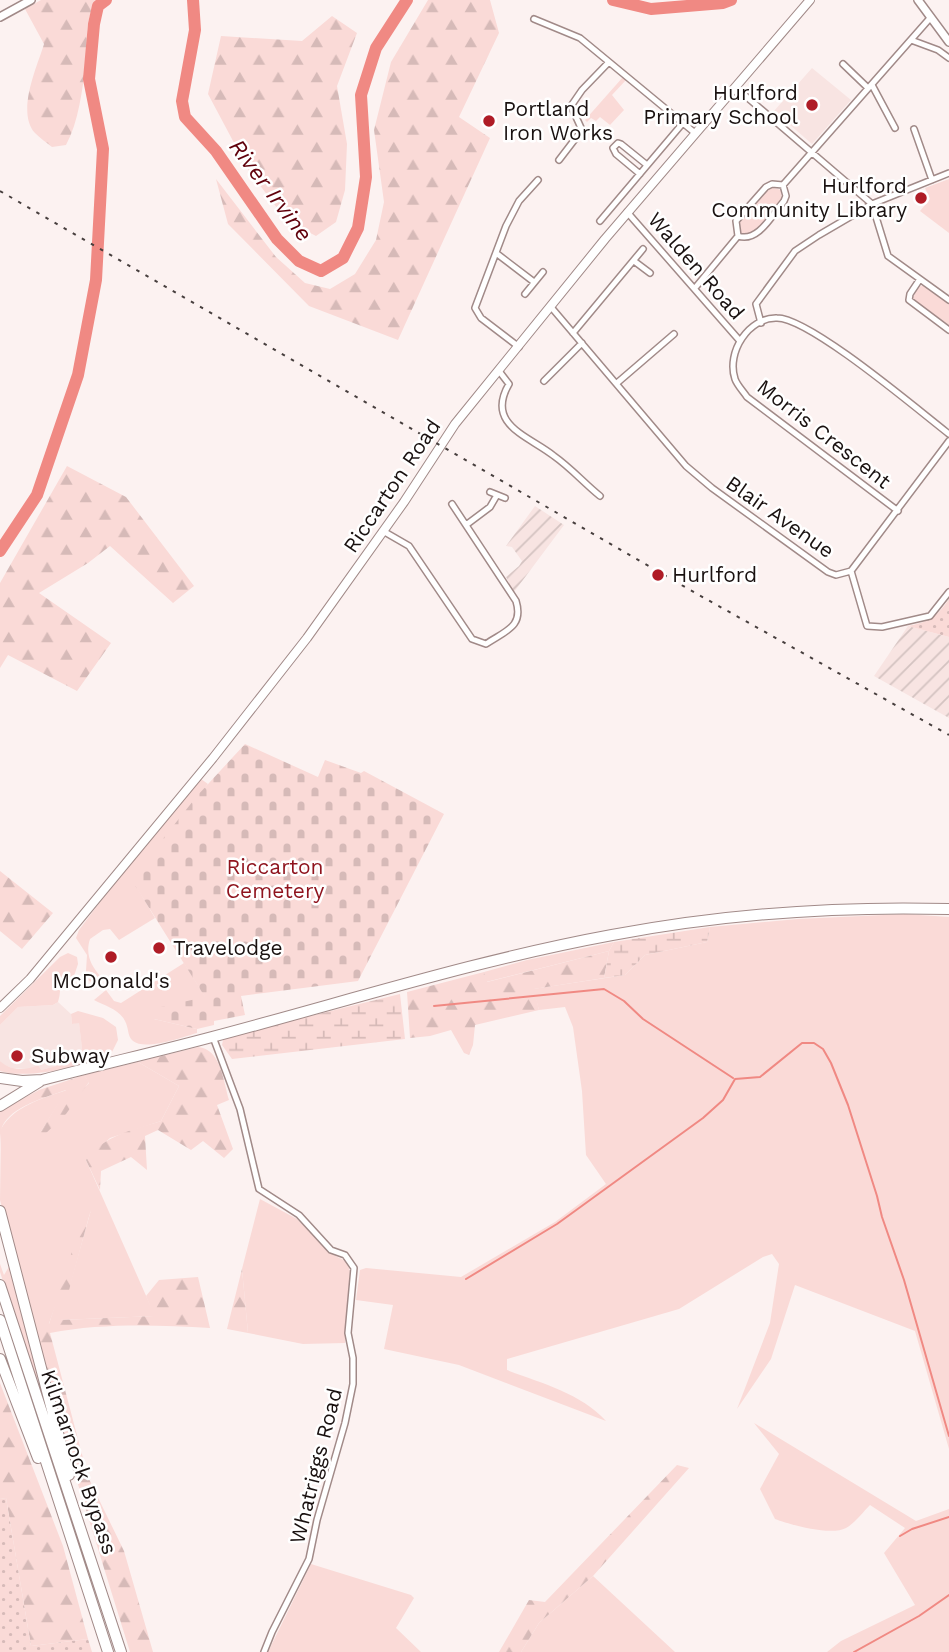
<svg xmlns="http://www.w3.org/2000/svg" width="949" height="1652" viewBox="0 0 949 1652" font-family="'Work Sans',sans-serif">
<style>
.built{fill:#f8e4e2}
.industrial{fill:url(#industrial-furrows)}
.grass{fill:#fadad7}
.forest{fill:url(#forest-firs)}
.wetland{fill:url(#wetland-marsh)}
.cemetery{fill:url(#cemetery-stones)}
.park{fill:url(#park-dots)}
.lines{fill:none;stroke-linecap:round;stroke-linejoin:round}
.stream{stroke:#f08983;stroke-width:2}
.river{stroke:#f08983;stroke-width:12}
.street-casing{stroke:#a18a88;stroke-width:8}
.secondary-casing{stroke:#a18a88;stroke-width:10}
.primary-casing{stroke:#a18a88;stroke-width:10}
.highway-casing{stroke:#a18a88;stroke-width:12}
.street{stroke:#fff;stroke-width:5}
.secondary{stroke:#fff;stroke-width:7}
.primary{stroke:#fff;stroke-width:8}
.highway{stroke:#fff;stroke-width:10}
.rail{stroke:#473f3e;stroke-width:2;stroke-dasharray:3.5 7;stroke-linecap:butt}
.poi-dot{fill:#af1c26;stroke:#fff;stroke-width:2.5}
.labels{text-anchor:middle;stroke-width:5;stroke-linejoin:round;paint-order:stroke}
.poi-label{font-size:21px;fill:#191110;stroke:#fff;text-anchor:start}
.street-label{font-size:21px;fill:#191110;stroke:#fff}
.park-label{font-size:21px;fill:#8f131d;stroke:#fff}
.water-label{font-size:23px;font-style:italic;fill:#60000b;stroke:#fff}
</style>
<defs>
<pattern id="industrial-furrows" width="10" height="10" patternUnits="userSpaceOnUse" patternTransform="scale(1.75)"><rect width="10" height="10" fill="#f8e4e2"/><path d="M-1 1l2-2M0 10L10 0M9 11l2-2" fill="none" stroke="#d4c3c1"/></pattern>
<pattern id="forest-firs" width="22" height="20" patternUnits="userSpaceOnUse" patternTransform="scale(1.75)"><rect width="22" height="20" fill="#fadad7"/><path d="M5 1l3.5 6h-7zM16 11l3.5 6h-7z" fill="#d6bab8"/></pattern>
<pattern id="wetland-marsh" width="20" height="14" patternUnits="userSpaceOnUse" patternTransform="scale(1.75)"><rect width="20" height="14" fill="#fadad7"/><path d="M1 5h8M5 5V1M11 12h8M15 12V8" fill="none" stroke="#d6bab8"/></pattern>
<pattern id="cemetery-stones" width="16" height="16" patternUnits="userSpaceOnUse" patternTransform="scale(1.75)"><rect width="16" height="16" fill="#fadad7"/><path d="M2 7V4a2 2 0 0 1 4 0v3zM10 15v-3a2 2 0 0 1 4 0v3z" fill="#d6bab8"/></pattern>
<pattern id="park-dots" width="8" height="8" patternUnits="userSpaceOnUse" patternTransform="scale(1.75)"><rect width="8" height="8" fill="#fadad7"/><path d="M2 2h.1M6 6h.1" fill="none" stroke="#d6bab8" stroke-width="1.8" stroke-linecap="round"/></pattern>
</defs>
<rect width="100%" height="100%" fill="#fcf2f1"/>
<path class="built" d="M812,68L851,100L812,144L774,111Z
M58,1002L71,1014L72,1024L79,1022L83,1057L69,1063L41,1070L12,1068L2,1064L0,1061V1025L18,1007L53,1005Z"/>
<path class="industrial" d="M535,506L564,525L514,592L506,577L519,566L522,561L512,547L506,546Z
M908,626L949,637V718L874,676Z"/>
<path class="grass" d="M623,77L626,80L612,95L624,110L610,125L600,117L596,121L591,118L587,122L585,120Z
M949,179V233L920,211L930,199L925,188Z
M771,187L781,190L782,200L754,233L744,235L740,232L739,223Z
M924,285L949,304V325L916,302L913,298L918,287Z
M201,779L208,784L132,879L155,918L119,940L110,929L103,930L90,939C85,954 91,966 101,977L97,983L89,981L86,971L87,955L76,938L79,930L112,886Z
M905,914L949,917V1449L915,1331L795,1285L771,1359L737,1409L770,1323L779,1264L772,1254L763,1257L679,1309L507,1359V1370C541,1383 581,1393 606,1421L459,1365L384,1349L393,1305L356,1300L360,1270L366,1268L461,1277L555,1222L606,1184L586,1155L582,1091L573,1027L565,1007L539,1010L533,989L625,975L645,955L707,942L710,927L798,919Z
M614,942L609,951L486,982L484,972L527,960Z
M68,953L77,957L78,964L74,976C55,984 63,987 58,1002L53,1005L18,1007L0,1025V1016L60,957Z
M184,963L206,998L154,1019L197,1029V1033C183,1037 145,1051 133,1041C127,1036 129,1028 125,1021C119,1009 105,1006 94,1000L106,990L114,1001L121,1003Z
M78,1011L103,1018L116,1027L118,1040L111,1054C85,1066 28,1080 0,1071V1061C11,1071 26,1071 38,1065L41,1070L68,1063V1058L83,1057L79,1023L72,1024L71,1014Z
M138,1062L179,1086L161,1121L110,1138L86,1160L155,1316L60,1320L91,1210L48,1326L32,1323L0,1200L1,1129C14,1106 43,1098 67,1090L40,1133L89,1083L84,1075Z
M260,1199L297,1219L332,1254L347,1262L350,1271L345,1343L303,1344L248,1333L242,1269Z
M0,1264L4,1275L10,1265L40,1378L35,1379L0,1272Z
M754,1423L916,1521L949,1509V1652H827L841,1641L915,1605L884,1553L905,1528L870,1505C863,1512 855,1523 846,1528C831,1536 791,1525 775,1519L760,1489L779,1454Z
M311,1564L411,1595L414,1598L396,1628L421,1652H268Z
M593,1576L675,1652H521L539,1623Z"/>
<path class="forest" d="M41,0H100C83,13 88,44 86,64C82,90 79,121 66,145L52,147C47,143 40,138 35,133C16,112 37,67 44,44L25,9Z
M428,0H490L499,33L459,117L490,138L398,340L309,306L228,224L216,179L276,257L305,283L330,289L355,274L376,240L384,202L374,130L391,62Z
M332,16L357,33L337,86L347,144L345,190L336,222L316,236L287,221L249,171L208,94L221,36L302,41Z
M67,466L126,497L194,586L173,603L110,546L88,563L39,593L111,643L77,691L8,655L0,668V583Z
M0,871L53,913L22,949L0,931Z
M609,951L604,978L534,989L539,1010L475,1025L473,1045L469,1055L464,1053L451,1030L430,1036L410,1038L407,992L484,972L487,982Z
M198,1047C221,1049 223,1080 229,1100L217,1105L233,1149L224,1158L203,1141L191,1150L158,1130L145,1136L147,1170L131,1157L101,1171L100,1190L86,1160C104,1135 133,1130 161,1121L179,1086L138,1062Z
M84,1075L89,1082L66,1114L43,1136L40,1133L66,1090C47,1097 11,1106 2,1127C0,1136 0,1151 0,1161V1111L39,1090Z
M86,1207L91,1209L61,1320L154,1316L146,1296L159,1280L198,1277L210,1328C157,1325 102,1323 50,1333L88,1477L124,1551L153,1652H130L50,1394L32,1323L46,1320L49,1324Z
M242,1269L248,1333L227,1329Z
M0,1383L63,1546L88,1639L31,1646L6,1498L0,1499Z
M677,1465L689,1468L593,1576L539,1623L521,1652H499L529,1600L545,1602Z"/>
<path class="wetland" d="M710,927L707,942L645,955L625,975L604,978L609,951L614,942Z
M400,994L405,1039L232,1059L222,1045L223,1040L229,1036Z"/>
<path class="cemetery" d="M245,744L318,777L325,760L361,773L364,771L444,814L358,981L241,996L245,1015L214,1021V1025L197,1029L154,1019L156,1008L205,997L131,879L197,796Z"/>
<path class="park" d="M949,599V637L908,626C928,622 937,617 949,599Z
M6,1498L31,1646L88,1639L92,1652H0V1499Z"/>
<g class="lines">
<path class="stream" d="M434,1006L604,989L624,1001L643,1019L733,1078
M466,1279L557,1224L703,1118L723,1100L735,1079L760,1077L802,1043H814L823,1049L831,1063L848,1105L877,1196L882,1217L904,1280L949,1436
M900,1536L912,1529L949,1517
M854,1652L919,1616L949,1595"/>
<path class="river" d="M193,0L195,30L182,101L185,117L216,151L277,239L299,261L321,271L343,258L358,228L366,177L361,95L376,48L407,0
M613,0L651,9L723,3L731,0
M0,551L37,495L78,375L96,280L103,149L89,79L94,24L98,6L106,0"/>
<defs>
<path id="street" d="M534,19L580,38L695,133
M911,40L938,50L949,58
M843,64L868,88
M872,85L895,128
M735,87L872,204
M914,129L932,180
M559,160L582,130L571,106L582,90L609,62
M640,174L616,154L613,148L618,143L621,144L647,165
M872,204L888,256L949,300
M627,212L740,341
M600,221L683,123
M738,236C758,243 772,215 784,201L786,196L783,185
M496,253L534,282
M634,261L650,273
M920,279L910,294L909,300L949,330
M695,288L738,236L736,221L766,187L772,184L783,185L931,17
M525,294L543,272
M551,307L686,466L712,488L828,572L836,575L851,571L949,441
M761,323L756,304L795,251L819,235L872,204L949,173
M573,333L643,249
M519,347L481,318L475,308L506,226L519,201L538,180
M499,371L509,384C485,425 529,436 554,456C571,468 584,483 600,496
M544,381L582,343
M617,383L674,334
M490,492L505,498
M898,511L747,397C743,391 737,385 735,379C726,352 749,317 777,318C810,318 918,410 949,434
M466,525L490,507L497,495
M383,531L409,546L472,639L486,644C505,631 524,627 516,601L452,504
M851,571L867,626L882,627L930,616L949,592
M213,1037L240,1109L259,1189L299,1215L331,1250L345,1255L354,1268L348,1333L353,1358V1384L345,1423L317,1520L309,1559L272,1632L264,1652"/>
<path id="secondary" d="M918,0L949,42
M0,17L31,0"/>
<path id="primary" d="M0,1008L30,979L213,758L307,638L404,502L455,424L605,239L810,0"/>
<path id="highway" d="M0,1078L22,1081L42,1080C99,1065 156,1052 212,1037C345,1002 476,960 612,935C723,914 836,906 949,909
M0,1106L39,1082
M0,1211L69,1475
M0,1285L121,1652
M0,1320L108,1652
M0,1359L38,1458"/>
</defs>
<use href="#street" class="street-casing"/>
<use href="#secondary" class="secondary-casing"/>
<use href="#primary" class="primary-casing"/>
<use href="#highway" class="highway-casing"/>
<use href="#street" class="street"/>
<use href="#secondary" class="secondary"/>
<use href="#primary" class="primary"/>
<use href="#highway" class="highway"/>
<path class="rail" d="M0,191L699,595L949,735"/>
</g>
<g class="poi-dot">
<circle cx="812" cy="105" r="7"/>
<circle cx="489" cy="121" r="7"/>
<circle cx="921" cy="198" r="7"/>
<circle cx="658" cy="575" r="7"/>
<circle cx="159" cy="948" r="7"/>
<circle cx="111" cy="957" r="7"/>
<circle cx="17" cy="1056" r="7"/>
</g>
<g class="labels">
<g class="poi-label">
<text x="798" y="100" text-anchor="end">Hurlford<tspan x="798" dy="24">Primary School</tspan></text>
<text x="503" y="116">Portland<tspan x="503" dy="24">Iron Works</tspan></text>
<text x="907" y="193" text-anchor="end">Hurlford<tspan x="907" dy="24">Community Library</tspan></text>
<text x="672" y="582">Hurlford</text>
<text x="173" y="955">Travelodge</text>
<text x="111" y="988" text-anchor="middle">McDonald's</text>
<text x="31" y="1063">Subway</text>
</g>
<g class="street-label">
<text transform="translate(696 266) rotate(49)" y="7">Walden Road</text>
<text transform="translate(824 434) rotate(38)" y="7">Morris Crescent</text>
<text transform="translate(392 486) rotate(-56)" y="7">Riccarton Road</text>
<text transform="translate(780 517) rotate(35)" y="7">Blair Avenue</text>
<text transform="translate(79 1462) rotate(71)" y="7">Kilmarnock Bypass</text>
<text transform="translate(316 1466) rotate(-76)" y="7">Whatriggs Road</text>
</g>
<g class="park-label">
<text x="275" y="874">Riccarton<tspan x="275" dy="24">Cemetery</tspan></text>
</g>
<g class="water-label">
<text transform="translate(271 190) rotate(53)" y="8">River Irvine</text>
</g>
</g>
</svg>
